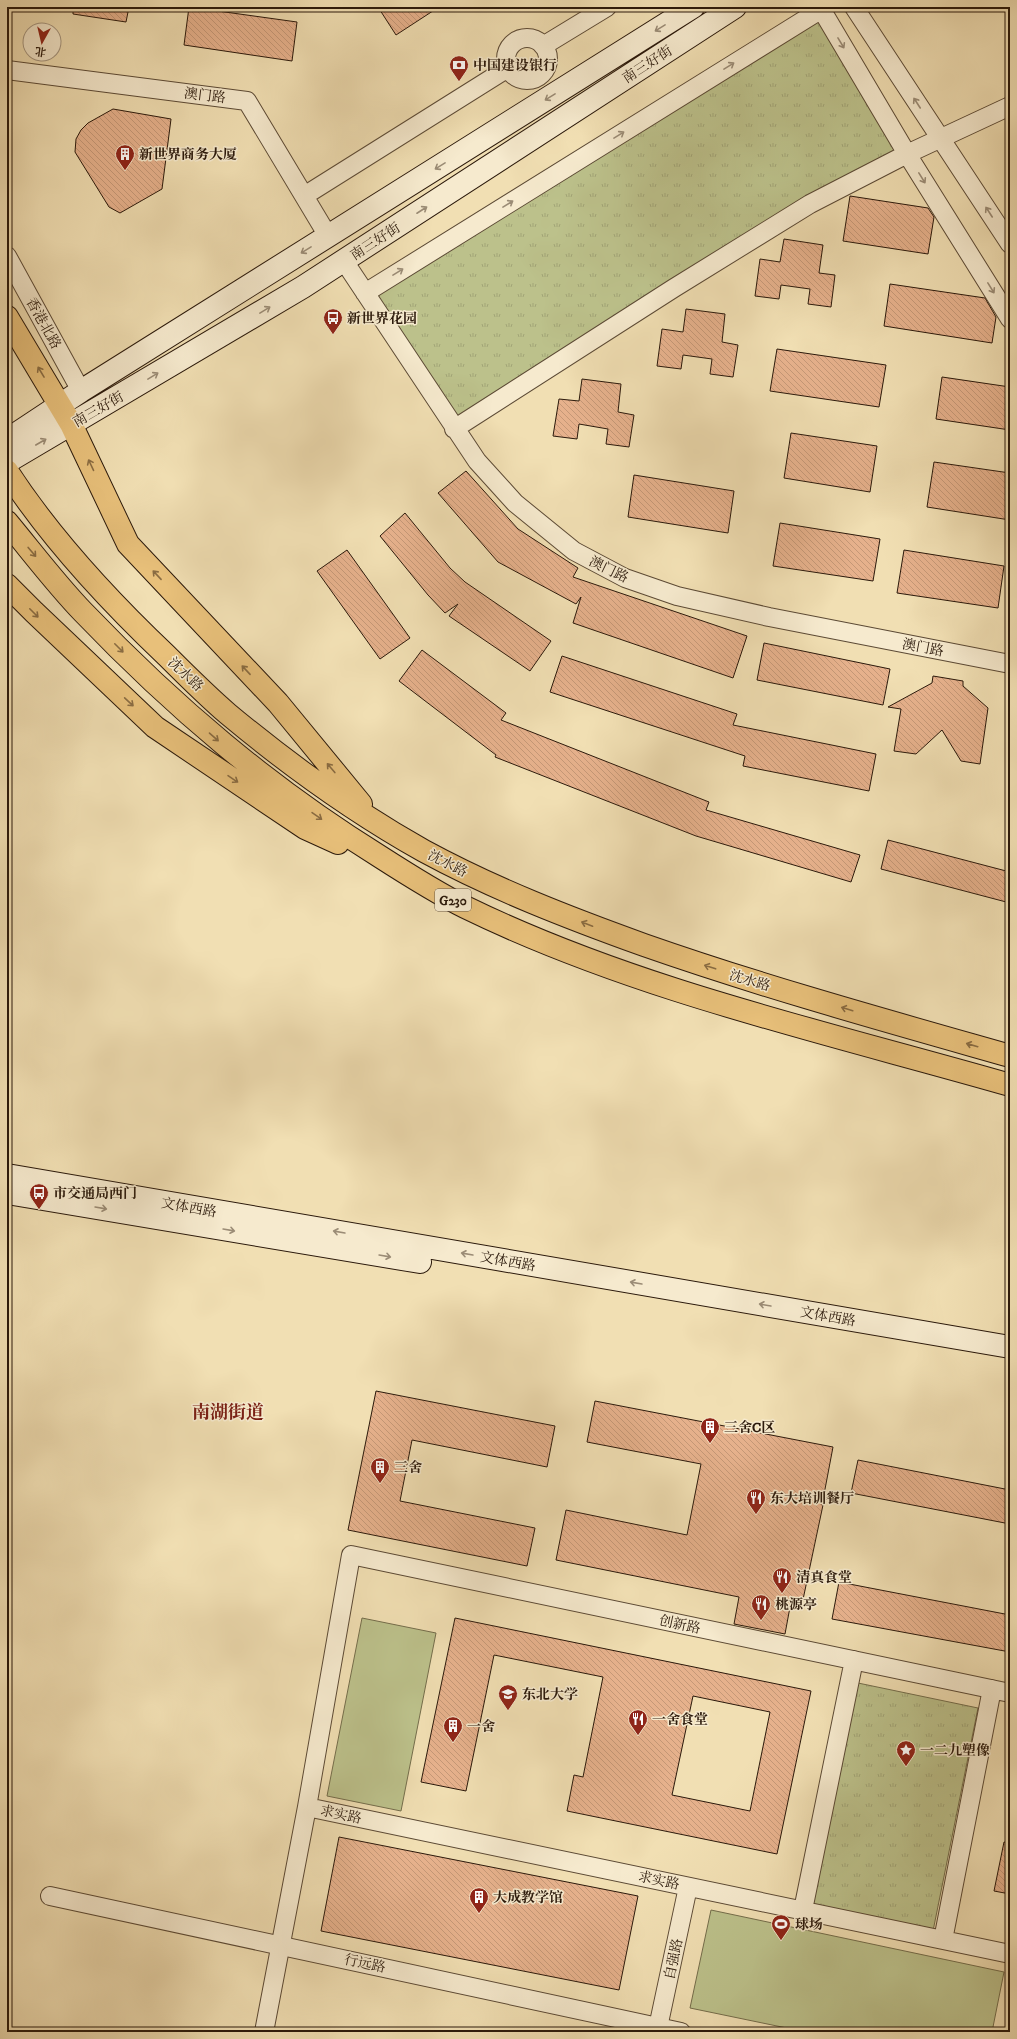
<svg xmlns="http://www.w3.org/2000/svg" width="1017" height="2039" viewBox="0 0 1017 2039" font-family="'IM FELL DW Pica','Noto Serif SC',serif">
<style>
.grass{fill:url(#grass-tufts);stroke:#746d4b}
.garden{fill:#bcc18b;stroke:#746d4b}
.building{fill:url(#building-back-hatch);stroke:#2b190b;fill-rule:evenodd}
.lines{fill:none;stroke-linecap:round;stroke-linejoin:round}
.street-casing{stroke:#5c4a35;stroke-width:20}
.secondary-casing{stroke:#2b190b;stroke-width:24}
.highway-casing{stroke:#2b190b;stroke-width:24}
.street{stroke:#f6eace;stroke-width:18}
.secondary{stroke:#f6eace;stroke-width:22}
.highway{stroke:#e8c07a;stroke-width:22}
.oneway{stroke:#9b8c76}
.oneway2{stroke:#8a6c42}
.labels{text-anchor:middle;stroke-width:3;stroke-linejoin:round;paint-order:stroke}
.shield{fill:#f6eace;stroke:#685846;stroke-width:1}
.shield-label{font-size:13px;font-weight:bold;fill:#2b190b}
.street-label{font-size:14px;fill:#2b190b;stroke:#f6eace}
.poi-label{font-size:14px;font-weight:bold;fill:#2b190b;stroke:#f6eace;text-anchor:start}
.district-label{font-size:18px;font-weight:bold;fill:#7a1f14;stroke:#f6eace}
</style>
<defs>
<pattern id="grass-tufts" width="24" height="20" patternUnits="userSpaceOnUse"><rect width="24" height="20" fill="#bcc18b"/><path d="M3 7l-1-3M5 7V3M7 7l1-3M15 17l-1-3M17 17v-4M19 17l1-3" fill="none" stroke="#a2a577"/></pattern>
<pattern id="building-back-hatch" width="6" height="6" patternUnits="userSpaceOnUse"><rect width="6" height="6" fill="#e6b18c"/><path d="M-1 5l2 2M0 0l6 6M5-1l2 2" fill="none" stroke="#c59877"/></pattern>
</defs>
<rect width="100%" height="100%" fill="#f1dfb3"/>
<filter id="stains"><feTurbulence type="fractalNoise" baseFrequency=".005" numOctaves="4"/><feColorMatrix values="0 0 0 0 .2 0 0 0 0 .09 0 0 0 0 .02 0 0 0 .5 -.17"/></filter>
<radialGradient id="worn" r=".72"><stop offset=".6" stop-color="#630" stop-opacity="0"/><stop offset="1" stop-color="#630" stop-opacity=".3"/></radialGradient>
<path class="grass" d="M821,9L907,154L454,429L365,293Z
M858,1683L978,1708L933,1931L812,1907Z"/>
<path class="garden" d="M362,1618L436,1633L401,1811L327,1796Z
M711,1910L1004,1972L992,2032H806L690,2008Z"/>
<path class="building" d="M73,7H129L126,22L73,14Z
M189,7L297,22L292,61L184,45Z
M378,7H439L396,35Z
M113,109L171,119L162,189L120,213L109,207L75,152L76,139L81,130L88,123Z
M850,196L928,208L934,217L928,254L843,241Z
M784,239L823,245L819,273L835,275L831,307L808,304L810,289L781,285L779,299L755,296L760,259L780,262Z
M890,284L985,298L996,317L992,343L884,326Z
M686,309L725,314L722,342L738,345L733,377L710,374L712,359L683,355L681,369L657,366L662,329L683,332Z
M777,349L886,365L879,407L770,391Z
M942,377L1010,387V430L936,419Z
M582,379L621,384L618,412L634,415L629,447L606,444L608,429L579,424L577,439L553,436L559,399L579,401Z
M791,433L877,446L870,492L784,478Z
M934,462L1010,473V520L927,507Z
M466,471L518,529L578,568L573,577L747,636L733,678L573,623L581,597L576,604L498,562L438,493Z
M634,475L734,491L728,533L628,517Z
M405,513L450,568L465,582L551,641L530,671L449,616L458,604L445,613L428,595L380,536Z
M780,523L880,539L873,581L773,566Z
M347,550L410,638L380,659L317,571Z
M904,550L1004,566L998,608L897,593Z
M764,643L890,669L883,705L757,680Z
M422,650L506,713L501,720L709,802L706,810L860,855L851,882L696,836L495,757L496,755L399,681Z
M562,656L737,714L733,725L876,754L869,791L743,766L745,756L550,692Z
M933,676L963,681V686L988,708L980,764L961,761L942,730L916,754L894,751L901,709L888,707L932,683Z
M888,840L1010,872V903L881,869Z
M376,1391L555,1426L547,1467L412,1440L400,1501L535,1528L527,1566L348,1530Z
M595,1401L833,1447L822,1505H823L801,1609L790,1607L785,1634L734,1624L739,1597L556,1560L566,1510L687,1535L701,1464L587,1442Z
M858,1460L1010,1490V1524L851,1493Z
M839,1582L1010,1615V1652L832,1619Z
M455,1618L811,1691L777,1854L567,1811L574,1775L583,1777L603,1677L494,1655L466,1791L421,1782ZM693,1696L770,1712L750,1811L672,1795Z
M339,1837L638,1896L619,1990L321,1931Z
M1004,1842L1010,1843V1894L994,1891Z"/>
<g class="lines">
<defs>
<path id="street" d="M820,7L907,154L1010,319
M854,7L1010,244
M506 59a21 21 0 1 1 42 0a21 21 0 1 1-42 0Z
M543,46L607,7
M7,70L247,101L328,236
M304,196L508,68
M7,256L81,391
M344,261L477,461L515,503L574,551L625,578L677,596L769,617L1010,664
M365,293L825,7
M454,429L674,288L810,204L907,154L1010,106
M307,1807L1010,1954
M50,1896L681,2032
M803,1910L854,1660
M943,1940L992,1689
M264,2032L307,1807L351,1555L1010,1693
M657,2032L688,1887"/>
<path id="secondary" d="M7,440L81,391L693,7
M7,462L303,287L735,7
M7,1175L1010,1347
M7,1193L420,1262"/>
<path id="highway" d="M7,317L71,424L128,544L278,703L361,804
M7,471C51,539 109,601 167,656C187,676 207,696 228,714C288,764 356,813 424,851C494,889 569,918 644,945C764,987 887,1021 1010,1056
M7,522C32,552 56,584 83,612C174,707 268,787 379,856C407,874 435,892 465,907C635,990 829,1033 1010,1085
M7,585L34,612L155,727L305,828L338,843"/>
</defs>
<use href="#street" class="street-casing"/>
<use href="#secondary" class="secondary-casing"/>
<use href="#highway" class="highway-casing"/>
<use href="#street" class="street"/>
<use href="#secondary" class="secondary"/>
<use href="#highway" class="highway"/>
</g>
<defs><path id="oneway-shaft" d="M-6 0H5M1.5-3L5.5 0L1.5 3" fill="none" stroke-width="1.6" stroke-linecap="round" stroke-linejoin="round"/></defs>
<g class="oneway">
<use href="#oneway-shaft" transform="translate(660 28) rotate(148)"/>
<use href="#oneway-shaft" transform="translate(841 43) rotate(59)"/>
<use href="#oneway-shaft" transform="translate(729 66) rotate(-32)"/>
<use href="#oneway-shaft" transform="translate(550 97) rotate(148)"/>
<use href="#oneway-shaft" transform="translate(917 103) rotate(-123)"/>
<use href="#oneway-shaft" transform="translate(619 135) rotate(-32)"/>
<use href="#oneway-shaft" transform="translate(440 166) rotate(148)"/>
<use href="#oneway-shaft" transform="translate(922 178) rotate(58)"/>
<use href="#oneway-shaft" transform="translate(508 204) rotate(-32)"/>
<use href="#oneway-shaft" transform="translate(422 210) rotate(-33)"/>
<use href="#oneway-shaft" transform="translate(989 212) rotate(-123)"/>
<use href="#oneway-shaft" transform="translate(306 250) rotate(148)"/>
<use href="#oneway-shaft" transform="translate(398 272) rotate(-32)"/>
<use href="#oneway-shaft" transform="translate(991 288) rotate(58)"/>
<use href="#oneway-shaft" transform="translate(265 310) rotate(-31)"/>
<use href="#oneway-shaft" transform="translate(153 376) rotate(-31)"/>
<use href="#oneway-shaft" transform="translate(41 442) rotate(-30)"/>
<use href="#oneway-shaft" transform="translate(101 1208) rotate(10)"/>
<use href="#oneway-shaft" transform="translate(229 1230) rotate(10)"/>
<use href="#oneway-shaft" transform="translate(339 1232) rotate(-170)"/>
<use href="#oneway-shaft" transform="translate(467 1254) rotate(-170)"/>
<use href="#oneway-shaft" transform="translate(385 1256) rotate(10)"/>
<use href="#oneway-shaft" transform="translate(636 1283) rotate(-170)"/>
<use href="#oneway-shaft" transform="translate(765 1305) rotate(-170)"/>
</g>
<g class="oneway2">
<use href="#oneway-shaft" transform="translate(41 372) rotate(-121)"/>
<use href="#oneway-shaft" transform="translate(91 465) rotate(-115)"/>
<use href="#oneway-shaft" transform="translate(32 552) rotate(50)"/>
<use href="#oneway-shaft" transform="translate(157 575) rotate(-133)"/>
<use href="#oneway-shaft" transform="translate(34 613) rotate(45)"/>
<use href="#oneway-shaft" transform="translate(119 648) rotate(45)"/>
<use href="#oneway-shaft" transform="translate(246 670) rotate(-133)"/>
<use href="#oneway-shaft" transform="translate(129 702) rotate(43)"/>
<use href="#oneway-shaft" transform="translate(214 737) rotate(41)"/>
<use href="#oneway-shaft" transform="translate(331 768) rotate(-130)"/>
<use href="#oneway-shaft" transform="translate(233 779) rotate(34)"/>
<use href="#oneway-shaft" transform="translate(317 816) rotate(35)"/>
<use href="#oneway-shaft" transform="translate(587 924) rotate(-159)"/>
<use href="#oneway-shaft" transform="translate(710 967) rotate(-162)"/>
<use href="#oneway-shaft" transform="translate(847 1009) rotate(-163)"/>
<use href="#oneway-shaft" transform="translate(972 1045) rotate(-164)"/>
</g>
<defs>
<symbol id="bank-pin" viewBox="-11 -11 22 30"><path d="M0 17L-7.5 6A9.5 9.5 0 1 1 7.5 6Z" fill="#8f2418" stroke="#f6eace"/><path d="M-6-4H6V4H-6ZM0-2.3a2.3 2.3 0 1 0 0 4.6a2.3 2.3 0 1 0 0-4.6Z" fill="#fff"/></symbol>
<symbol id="building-pin" viewBox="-11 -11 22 30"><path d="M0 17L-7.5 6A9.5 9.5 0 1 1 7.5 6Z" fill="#8f2418" stroke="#f6eace"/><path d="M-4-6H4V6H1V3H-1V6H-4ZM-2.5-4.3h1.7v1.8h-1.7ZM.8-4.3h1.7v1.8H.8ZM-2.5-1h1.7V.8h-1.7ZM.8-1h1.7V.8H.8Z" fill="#fff"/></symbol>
<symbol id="bus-pin" viewBox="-11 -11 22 30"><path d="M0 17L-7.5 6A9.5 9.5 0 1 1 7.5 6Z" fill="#8f2418" stroke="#f6eace"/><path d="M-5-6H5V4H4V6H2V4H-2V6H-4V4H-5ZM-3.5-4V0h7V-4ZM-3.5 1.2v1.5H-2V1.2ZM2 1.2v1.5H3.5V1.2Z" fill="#fff"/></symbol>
<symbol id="restaurant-pin" viewBox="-11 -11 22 30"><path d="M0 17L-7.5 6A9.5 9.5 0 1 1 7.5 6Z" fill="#8f2418" stroke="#f6eace"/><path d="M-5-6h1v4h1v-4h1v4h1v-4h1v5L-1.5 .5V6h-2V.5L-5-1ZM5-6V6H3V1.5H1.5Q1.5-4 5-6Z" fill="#fff"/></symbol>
<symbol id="university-pin" viewBox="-11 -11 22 30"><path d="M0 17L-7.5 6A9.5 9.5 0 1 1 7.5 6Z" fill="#8f2418" stroke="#f6eace"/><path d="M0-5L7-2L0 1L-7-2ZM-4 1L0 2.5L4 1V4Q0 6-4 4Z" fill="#fff"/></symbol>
<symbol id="sight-pin" viewBox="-11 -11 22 30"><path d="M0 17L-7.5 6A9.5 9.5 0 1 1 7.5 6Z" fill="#8f2418" stroke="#f6eace"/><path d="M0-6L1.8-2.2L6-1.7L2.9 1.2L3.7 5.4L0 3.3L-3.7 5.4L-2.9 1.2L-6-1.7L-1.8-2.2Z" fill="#fff"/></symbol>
<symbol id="stadium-pin" viewBox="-11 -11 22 30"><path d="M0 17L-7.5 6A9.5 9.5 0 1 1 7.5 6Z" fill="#8f2418" stroke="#f6eace"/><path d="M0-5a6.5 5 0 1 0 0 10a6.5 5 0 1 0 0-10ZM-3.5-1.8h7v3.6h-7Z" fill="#fff"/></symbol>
</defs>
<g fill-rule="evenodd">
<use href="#bank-pin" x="448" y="54" width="22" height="30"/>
<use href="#building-pin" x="114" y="143" width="22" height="30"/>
<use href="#bus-pin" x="322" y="307" width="22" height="30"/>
<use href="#bus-pin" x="28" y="1182" width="22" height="30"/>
<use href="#building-pin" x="699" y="1416" width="22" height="30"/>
<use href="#building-pin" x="369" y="1456" width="22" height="30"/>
<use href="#restaurant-pin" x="745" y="1487" width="22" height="30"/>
<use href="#restaurant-pin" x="771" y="1566" width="22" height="30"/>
<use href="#restaurant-pin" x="750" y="1593" width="22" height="30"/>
<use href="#university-pin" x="497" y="1683" width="22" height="30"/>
<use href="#restaurant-pin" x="627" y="1708" width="22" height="30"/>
<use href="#building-pin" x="442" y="1715" width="22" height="30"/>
<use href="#sight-pin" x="895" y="1739" width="22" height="30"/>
<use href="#building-pin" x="468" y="1886" width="22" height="30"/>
<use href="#stadium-pin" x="770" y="1913" width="22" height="30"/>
</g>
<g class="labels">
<rect class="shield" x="435" y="889" width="36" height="22" rx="3"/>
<g class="shield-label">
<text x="453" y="905">G230</text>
</g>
<g class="street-label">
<text transform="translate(647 64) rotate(-33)" y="5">南三好街</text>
<text transform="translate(205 95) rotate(7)" y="5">澳门路</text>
<text transform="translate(375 241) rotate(-33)" y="5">南三好街</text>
<text transform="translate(44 323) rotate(61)" y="5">香港北路</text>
<text transform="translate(98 409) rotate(-30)" y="5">南三好街</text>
<text transform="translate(609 569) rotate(26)" y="5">澳门路</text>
<text transform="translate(923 647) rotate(11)" y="5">澳门路</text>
<text transform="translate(186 674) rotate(43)" y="5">沈水路</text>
<text transform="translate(448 863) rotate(27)" y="5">沈水路</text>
<text transform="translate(750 980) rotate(17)" y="5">沈水路</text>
<text transform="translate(189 1207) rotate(10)" y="5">文体西路</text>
<text transform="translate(508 1261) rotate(10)" y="5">文体西路</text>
<text transform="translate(828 1316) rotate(10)" y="5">文体西路</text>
<text transform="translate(680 1624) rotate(12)" y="5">创新路</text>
<text transform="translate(341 1814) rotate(12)" y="5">求实路</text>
<text transform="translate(659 1880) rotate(12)" y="5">求实路</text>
<text transform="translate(673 1959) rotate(-78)" y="5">自强路</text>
<text transform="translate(365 1963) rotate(12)" y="5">行远路</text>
</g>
<g class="poi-label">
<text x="473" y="70">中国建设银行</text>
<text x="139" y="159">新世界商务大厦</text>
<text x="347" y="323">新世界花园</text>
<text x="53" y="1198">市交通局西门</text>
<text x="724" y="1432">三舍C区</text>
<text x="394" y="1472">三舍</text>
<text x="770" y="1503">东大培训餐厅</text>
<text x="796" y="1582">清真食堂</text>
<text x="775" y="1609">桃源亭</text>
<text x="522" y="1699">东北大学</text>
<text x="652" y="1724">一舍食堂</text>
<text x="467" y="1731">一舍</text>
<text x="920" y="1755">一二九塑像</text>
<text x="493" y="1902">大成教学馆</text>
<text x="795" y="1929">球场</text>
</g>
<g class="district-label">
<text x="228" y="1418">南湖街道</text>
</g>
</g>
<rect width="1017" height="2039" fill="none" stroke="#f1dfb3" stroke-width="24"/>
<rect x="8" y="8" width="1001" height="2023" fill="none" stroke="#2b190b" stroke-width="2"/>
<rect x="12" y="12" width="993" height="2015" fill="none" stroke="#2b190b"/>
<g transform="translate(42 42) rotate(188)"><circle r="19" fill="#f6eace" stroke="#a59680"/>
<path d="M0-3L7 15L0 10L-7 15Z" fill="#8f2418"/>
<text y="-6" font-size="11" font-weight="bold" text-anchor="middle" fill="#2b190b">北</text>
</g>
<rect width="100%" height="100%" filter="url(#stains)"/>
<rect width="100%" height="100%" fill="url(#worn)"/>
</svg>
